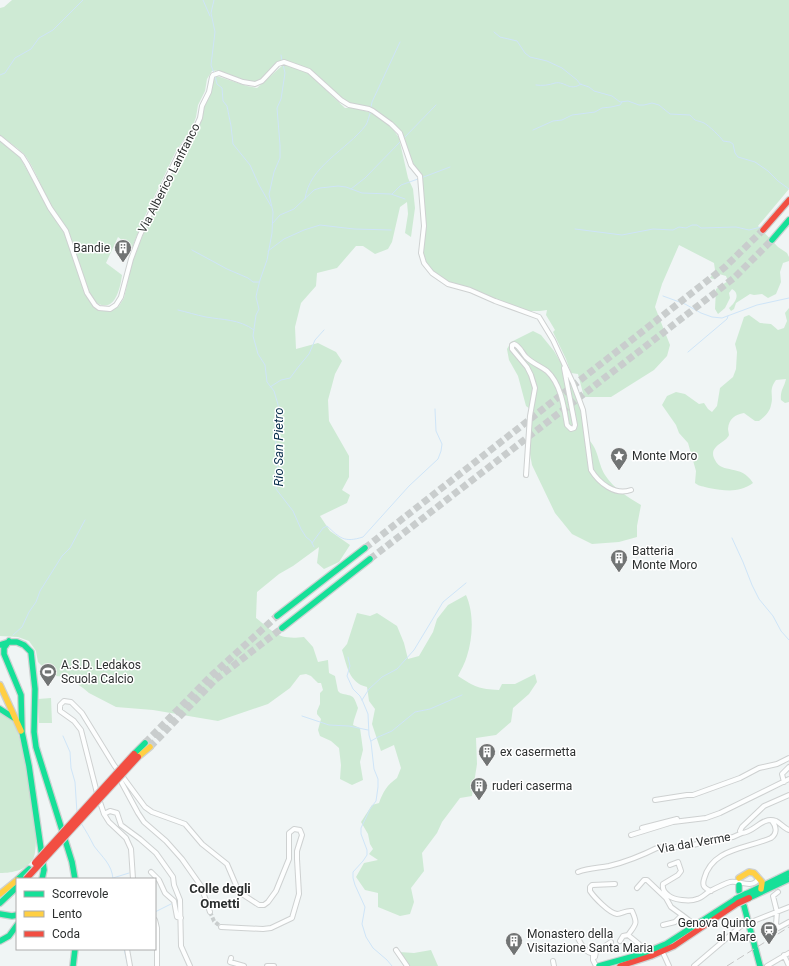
<svg xmlns="http://www.w3.org/2000/svg" width="789" height="966" viewBox="0 0 789 966" font-family="Roboto,sans-serif">
<style>
.green{fill:#ceead4}
.lines{fill:none;stroke-linecap:round;stroke-linejoin:round}
.stream{stroke:#cfe5f8;stroke-width:1}
.street-tunnel{stroke:#c9cdcd;stroke-width:4;stroke-dasharray:4 2;stroke-linecap:butt}
.highway-tunnel{stroke:#c9cdcd;stroke-width:7;stroke-dasharray:7 3.5;stroke-linecap:butt}
.street-casing{stroke:#ced1d1;stroke-width:6}
.fast-casing{stroke:#ced1d1;stroke-width:8}
.slow-casing{stroke:#ced1d1;stroke-width:8}
.jam-casing{stroke:#ced1d1;stroke-width:8}
.street{stroke:#fdfefe;stroke-width:4}
.fast{stroke:#16e098;stroke-width:5.5}
.slow{stroke:#ffcf43;stroke-width:5.5}
.jam{stroke:#f24e42;stroke-width:5.5}
.rail{stroke:#c5c5c5;stroke-width:1;stroke-dasharray:8 4;stroke-linecap:butt}
.fast-bridge-casing{stroke:#cfd1d1;stroke-width:8;stroke-linecap:butt}
.jam-bridge-casing{stroke:#cfd1d1;stroke-width:8;stroke-linecap:butt}
.fast-bridge{stroke:#16e098;stroke-width:6}
.jam-bridge{stroke:#f24e42;stroke-width:6}
.labels{text-anchor:middle;stroke-width:3;stroke-linejoin:round;paint-order:stroke}
.street-label{font-size:12px;fill:#2c2f2f;stroke:#fff}
.poi-label{font-size:12px;fill:#2c2f2f;stroke:#fff;text-anchor:start}
.water-label{font-size:13px;font-style:italic;fill:#0c314f;stroke:#fff}
.neighbourhood-label{font-size:13px;font-weight:bold;fill:#2c2f2f;stroke:#fff}
</style>
<rect width="100%" height="100%" fill="#f0f5f5"/>
<path class="green" d="M12,0H789V189L758,226L778,247L787,253L789,257V261L783,263L780,272L781,282L776,294L768,298L762,294L754,295L750,294L736,303L734,309L731,311L729,308C735,303 741,294 732,289L729,293L730,298L725,308L718,314L715,309L716,289L728,281L726,276L719,274L714,279L710,278L715,270L714,263L679,245L662,284L655,307L670,345L667,356L654,370L611,397H584L578,374L571,373L566,359L553,332L555,330L546,315L547,310L540,311H529L449,283L433,272L425,262L422,253L425,226L421,176L412,164L401,132L392,123L371,107L350,104L342,99L309,70L284,61C260,81 261,89 229,76C223,73 219,70 212,71L207,79L205,91L198,105L196,117L192,128L176,151L144,218L132,248L118,237L106,263L122,275C120,291 113,317 93,300C86,294 73,243 68,231C63,222 56,214 51,206C42,190 35,168 24,154C17,147 7,141 0,135V8L4,7Z
M284,64L308,73L345,108H354L372,113L391,126L399,138L408,178L413,189L415,208L411,237L405,233L408,214L407,202L400,207L392,242L388,249L375,254L363,246H356L337,268L317,273L316,286L301,303L295,327L296,349L318,343L336,352L342,361L335,374L328,400L329,421L349,456V477L342,490L350,495L347,503L320,516L330,531L350,545L339,562L324,569L317,563L319,547L293,566L279,574L257,592L256,618C275,633 278,640 304,637L313,647L318,662L328,660L329,673L335,676L338,691L340,693C353,697 353,693 358,708L354,720L353,725L360,728L363,750L360,762L363,780L352,785L340,779L341,765L339,748L331,741L320,736L318,730L321,719L317,714V711L320,704V693L323,690L321,683H318L311,676L306,674L300,675L290,688L268,704L218,721L153,710L116,707L89,693L83,688L67,677L56,676L41,665L38,662L36,651L29,641L18,637L0,636V140L15,152L21,159L50,212L64,232L85,294L96,308L104,311L113,310L119,306L124,298L132,263L142,237L180,157L194,137L199,129L204,107L212,88L213,80L217,76L247,86L257,88Z
M789,308V402L785,403L781,400C780,390 784,388 786,379L776,380C768,391 774,395 771,405C770,412 764,417 759,421H755L744,413C735,415 729,418 728,429C728,429 729,435 729,435C726,443 707,446 715,460C722,475 741,463 753,483C739,493 726,491 709,488C703,486 700,487 695,483L696,471L688,443L679,433L676,425L662,405L667,396L676,392L685,394L699,404L704,403L708,409L712,412L717,406L720,388L733,377L736,369L737,352L735,344L744,317L749,315L760,323L771,324L778,330L784,328L787,321L785,313Z
M533,331L541,335L554,351L568,375L581,410L585,437C599,446 597,462 605,475C614,489 628,497 641,505L637,526V537L619,542L592,544L572,534L555,513L532,465L528,443L530,409L526,406L518,376L509,360L507,349L511,342Z
M466,595C474,613 473,637 467,656C465,663 461,670 458,676C475,687 479,689 499,690L502,684H515L535,674L537,682L529,694L513,708L511,722L496,735L476,738L477,764L472,796L460,798L442,822L437,833L422,853L424,871L411,888L414,902L410,914L400,916L378,907V893L365,890L356,877L364,863L378,860L369,854L373,849L370,844L368,834L361,822L372,805L379,803C383,792 387,785 397,778L401,768L394,745L381,751L372,724L375,709L369,701L367,687C349,683 347,666 342,650L347,644L357,613L370,616L377,613L397,626L404,643L408,659L419,656L433,632L437,619L448,605Z
M51,698L52,723H39L38,699Z
M0,713C4,716 10,718 13,722C22,733 35,814 36,832C36,839 36,851 34,857C28,870 13,873 0,873Z
M431,950L438,966H409L399,952L414,953Z"/>
<g class="lines">
<path class="stream" d="M203,0L210,16
M214,0L211,13L215,32L211,65L214,73
M494,32L500,37L517,41L525,53L530,57L547,61L562,68L577,80L580,84L589,87L594,91L612,96L620,102L628,101L639,105H644L652,103L659,105L670,114L690,115C697,123 695,119 704,123C708,125 721,137 723,141L730,142L733,144L735,153L738,157L755,162L768,171L778,181L789,189
M281,55L282,61
M283,64L285,73L281,99L277,108L280,145V158L274,172L270,190L269,194L273,212L272,233L267,260L260,280L257,292L256,297L259,309L256,315L253,336L258,354L265,365L267,382L274,391L279,408L275,425L276,447L278,456L276,489L293,511L301,529L306,537L311,541L314,547
M0,75L5,73L15,58L31,49L39,38L53,30L83,0
M215,76L217,84L222,88L223,101L227,106L231,126L233,144L250,165L259,185L271,206
M536,85C543,86 549,85 555,83C566,81 569,92 581,84
M371,107L372,102L400,42
M533,130L553,121L562,120L572,115L595,112L602,108L611,107L620,105L622,102
M403,139L436,105
M421,178L450,167
M351,189L365,178L401,141
M392,194L401,185L418,179
M305,199C309,166 347,150 366,125C368,122 369,115 371,111
M272,224L280,215L294,209L314,190L320,188L338,186L346,187L362,193L391,194L405,199
M575,229L622,235L653,229L673,230L679,227L686,228L692,225H697L701,228L736,227L749,230L761,227
M192,250L227,269L248,278L253,282H259
M268,251L284,239L304,230L320,225L354,229L391,230
M663,296L685,304L701,313L712,317L722,318L757,305L789,298
M178,310C187,312 196,315 206,317C223,320 239,319 254,330
M688,352L727,319L728,316
M270,387L281,380L290,378L299,366L309,354L315,340L324,330
M732,538L743,562L752,585L759,599L773,616L781,631L789,640
M312,543L323,528L327,526C340,538 344,543 363,537L409,486L438,459L441,451L442,444L436,431L435,409
M13,635L22,627L29,612L36,602L40,591L62,556L70,548L85,520
M348,657L350,666L347,676L353,689L360,696L363,702L368,714L369,735L371,742L374,769L378,779V787L376,801L370,809L361,828V834L367,850V855L363,861L353,872V878L355,885L365,907L362,924L366,937L373,948L387,960L392,966
M362,700L369,689L382,677L397,669L414,650L443,602L466,583
M302,716L329,725L349,726L368,730
M63,736L70,752L71,768L75,782L77,813
M371,741L378,737L392,731L415,712L430,709L462,695
M81,823C86,831 90,838 94,846C102,857 112,864 113,879
M113,878L129,873
M155,912L171,904
M124,949L128,966"/>
<path class="street-tunnel" d="M210,912L214,921L221,927"/>
<path class="highway-tunnel" d="M365,548L725,267L763,230
M370,559L734,278L772,240
M145,743L211,676L277,616
M150,747L215,680L282,628"/>
<defs>
<path id="street" d="M0,138L22,156L27,164L50,208L66,231L87,293L95,305L99,308L110,309L116,305L121,297L131,259L140,235L179,153L195,129L200,118L202,106L209,92L212,77L213,75L219,73L243,82L255,84L262,81L278,64L284,62L309,71L341,100L349,105L369,109L373,111L391,124L400,133L411,165L420,176L424,226L421,253L424,263L432,273L448,284L470,290L495,301L539,317L553,340L573,383L583,410L591,470C599,483 615,496 631,490
M526,475L530,416L535,388L531,375L527,367L512,349V345L514,344C520,346 522,353 526,357C532,363 540,366 547,371C561,384 564,407 567,425L571,429L574,428L575,425L564,368
M118,776L138,813L144,822L166,841L182,859L201,886L210,912
M784,782L782,774L789,767
M789,795L764,806L742,827L740,831L742,833C755,832 762,816 776,821C780,823 784,828 789,830
M655,800L687,795H693L740,778L759,768L777,764L789,758
M104,814L110,811L117,813L121,825L140,839L156,853L173,877L174,885L180,900L181,946L190,966
M642,828L677,819
M631,835L673,822L706,818L720,813L789,779
M670,865L678,862L681,871L678,875L663,884C662,889 664,892 668,895C673,900 690,902 697,899C702,898 706,893 710,891C716,888 724,884 730,882C740,880 752,890 759,878
M151,872L159,880L165,893L174,901L177,917L181,918
M578,872C588,868 598,868 609,866C626,862 643,855 659,847L666,850L682,845H693L723,838L733,837L742,833
M133,879L131,849L126,838L109,822L104,814L97,793L81,730L74,721L60,711V705L64,701L71,702L82,713L114,765L145,807L152,812L185,824L202,844L227,864L239,892L259,905H264L268,902L276,891L289,859V833L294,829L300,830L302,835L297,851V859L299,894L292,918L271,928L263,929L221,927
M615,884L592,885L590,887V891C594,897 609,913 617,914C622,914 626,910 632,911C638,924 636,924 628,935L639,944L644,952
M637,888L644,880H647L666,898L671,907L682,915
M711,891C704,888 702,886 704,879C712,848 746,849 771,838C777,834 777,827 772,821
M778,892L773,896L777,912L776,924L778,928L789,922
M155,920L157,928V966
M663,925L675,922L682,915L695,925
M568,933C579,931 579,946 587,951C589,953 591,953 593,954V960L596,966
M620,941L623,936L628,935
M127,949L130,966
M396,950L407,966
M664,955L669,966
M784,955L789,966
M595,957L596,952L611,942
M231,958L230,962L244,966
M553,961L554,966
M267,966H274
M694,966L741,926L789,907
M767,966L789,953"/>
<path id="fast" d="M772,240L789,220
M277,616L365,548
M282,628L370,559
M9,641L4,648V654L21,695L22,732L29,766L44,870L42,879
M0,645L9,642H17L24,645L31,652L35,689L34,732L36,747L72,862L75,879
M0,709L14,718
M134,754L145,743
M18,879L29,869
M739,885V891
M746,894L789,873
M749,898L789,879
M0,903L17,887
M744,906L760,966
M0,914L12,916L17,915
M0,941L9,936L17,925
M73,966L75,949
M599,966L642,954L666,944L736,899"/>
<path id="slow" d="M0,685L21,731
M138,757L150,747
M739,878L749,872L754,873L762,882L761,889
M0,894L17,880"/>
<path id="jam" d="M763,230L789,200
M620,966L651,956L674,946L738,903"/>
</defs>
<use href="#street" class="street-casing"/>
<use href="#fast" class="fast-casing"/>
<use href="#slow" class="slow-casing"/>
<use href="#jam" class="jam-casing"/>
<use href="#street" class="street"/>
<use href="#fast" class="fast"/>
<use href="#slow" class="slow"/>
<use href="#jam" class="jam"/>
<path class="rail" d="M727,966L789,927"/>
<defs>
<path id="fast-bridge" d="M736,899L746,894"/>
<path id="jam-bridge" d="M35,863L134,754
M26,879L138,757
M738,903L749,898"/>
</defs>
<use href="#fast-bridge" class="fast-bridge-casing"/>
<use href="#jam-bridge" class="jam-bridge-casing"/>
<use href="#fast-bridge" class="fast-bridge"/>
<use href="#jam-bridge" class="jam-bridge"/>
</g>
<defs>
<symbol id="building-pin" viewBox="-11 -11 22 30"><path d="M0 17L-7.5 6A9.5 9.5 0 1 1 7.5 6Z" fill="#717474" stroke="#fff"/><path d="M-4-6H4V6H1V3H-1V6H-4ZM-2.5-4.3h1.7v1.8h-1.7ZM.8-4.3h1.7v1.8H.8ZM-2.5-1h1.7V.8h-1.7ZM.8-1h1.7V.8H.8Z" fill="#fff"/></symbol>
<symbol id="sight-pin" viewBox="-11 -11 22 30"><path d="M0 17L-7.5 6A9.5 9.5 0 1 1 7.5 6Z" fill="#717474" stroke="#fff"/><path d="M0-6L1.8-2.2L6-1.7L2.9 1.2L3.7 5.4L0 3.3L-3.7 5.4L-2.9 1.2L-6-1.7L-1.8-2.2Z" fill="#fff"/></symbol>
<symbol id="stadium-pin" viewBox="-11 -11 22 30"><path d="M0 17L-7.5 6A9.5 9.5 0 1 1 7.5 6Z" fill="#717474" stroke="#fff"/><path d="M0-5a6.5 5 0 1 0 0 10a6.5 5 0 1 0 0-10ZM-3.5-1.8h7v3.6h-7Z" fill="#fff"/></symbol>
<symbol id="station-pin" viewBox="-11 -11 22 30"><path d="M0 17L-7.5 6A9.5 9.5 0 1 1 7.5 6Z" fill="#717474" stroke="#fff"/><path d="M-3-6H3Q5-6 5-4V2Q5 4 3 4L4.5 6H3L1.5 4h-3L-3 6H-4.5L-3 4Q-5 4-5 2V-4Q-5-6-3-6ZM-3.5-4v3h7v-3ZM-3.5 1v1.5H-2V1ZM2 1v1.5H3.5V1Z" fill="#fff"/></symbol>
</defs>
<g fill-rule="evenodd">
<use href="#building-pin" x="113" y="238" width="20" height="27"/>
<use href="#sight-pin" x="609" y="446" width="20" height="27"/>
<use href="#building-pin" x="609" y="548" width="20" height="27"/>
<use href="#stadium-pin" x="38" y="662" width="20" height="27"/>
<use href="#building-pin" x="477" y="742" width="20" height="27"/>
<use href="#building-pin" x="469" y="776" width="20" height="27"/>
<use href="#station-pin" x="759" y="920" width="20" height="27"/>
<use href="#building-pin" x="504" y="931" width="20" height="27"/>
</g>
<g class="labels">
<g class="street-label">
<text transform="translate(169 178) rotate(-63)" y="4">Via Alberico Lanfranco</text>
<text transform="translate(694 843) rotate(-10)" y="4">Via dal Verme</text>
</g>
<g class="poi-label">
<text x="110" y="252" text-anchor="end">Bandie</text>
<text x="632" y="460">Monte Moro</text>
<text x="632" y="555">Batteria<tspan x="632" dy="14">Monte Moro</tspan></text>
<text x="61" y="669">A.S.D. Ledakos<tspan x="61" dy="14">Scuola Calcio</tspan></text>
<text x="500" y="756">ex casermetta</text>
<text x="492" y="790">ruderi caserma</text>
<text x="756" y="927" text-anchor="end">Genova Quinto<tspan x="756" dy="14">al Mare</tspan></text>
<text x="527" y="938">Monastero della<tspan x="527" dy="14">Visitazione Santa Maria</tspan></text>
</g>
<g class="water-label">
<text transform="translate(278 447) rotate(-90)" y="5">Rio San Pietro</text>
</g>
<g class="neighbourhood-label">
<text x="220" y="893">Colle degli<tspan x="220" dy="15">Ometti</tspan></text>
</g>
</g>
<rect x="16" y="878" width="140" height="72" fill="#ffffff" stroke="#abacac"/>
<rect x="24" y="891" width="20" height="6" fill="#16e098" stroke="#abacac"/>
<text x="52" y="898" font-size="12" fill="#2c2f2f">Scorrevole</text>
<rect x="24" y="911" width="20" height="6" fill="#ffcf43" stroke="#abacac"/>
<text x="52" y="918" font-size="12" fill="#2c2f2f">Lento</text>
<rect x="24" y="931" width="20" height="6" fill="#f24e42" stroke="#abacac"/>
<text x="52" y="938" font-size="12" fill="#2c2f2f">Coda</text>
</svg>
